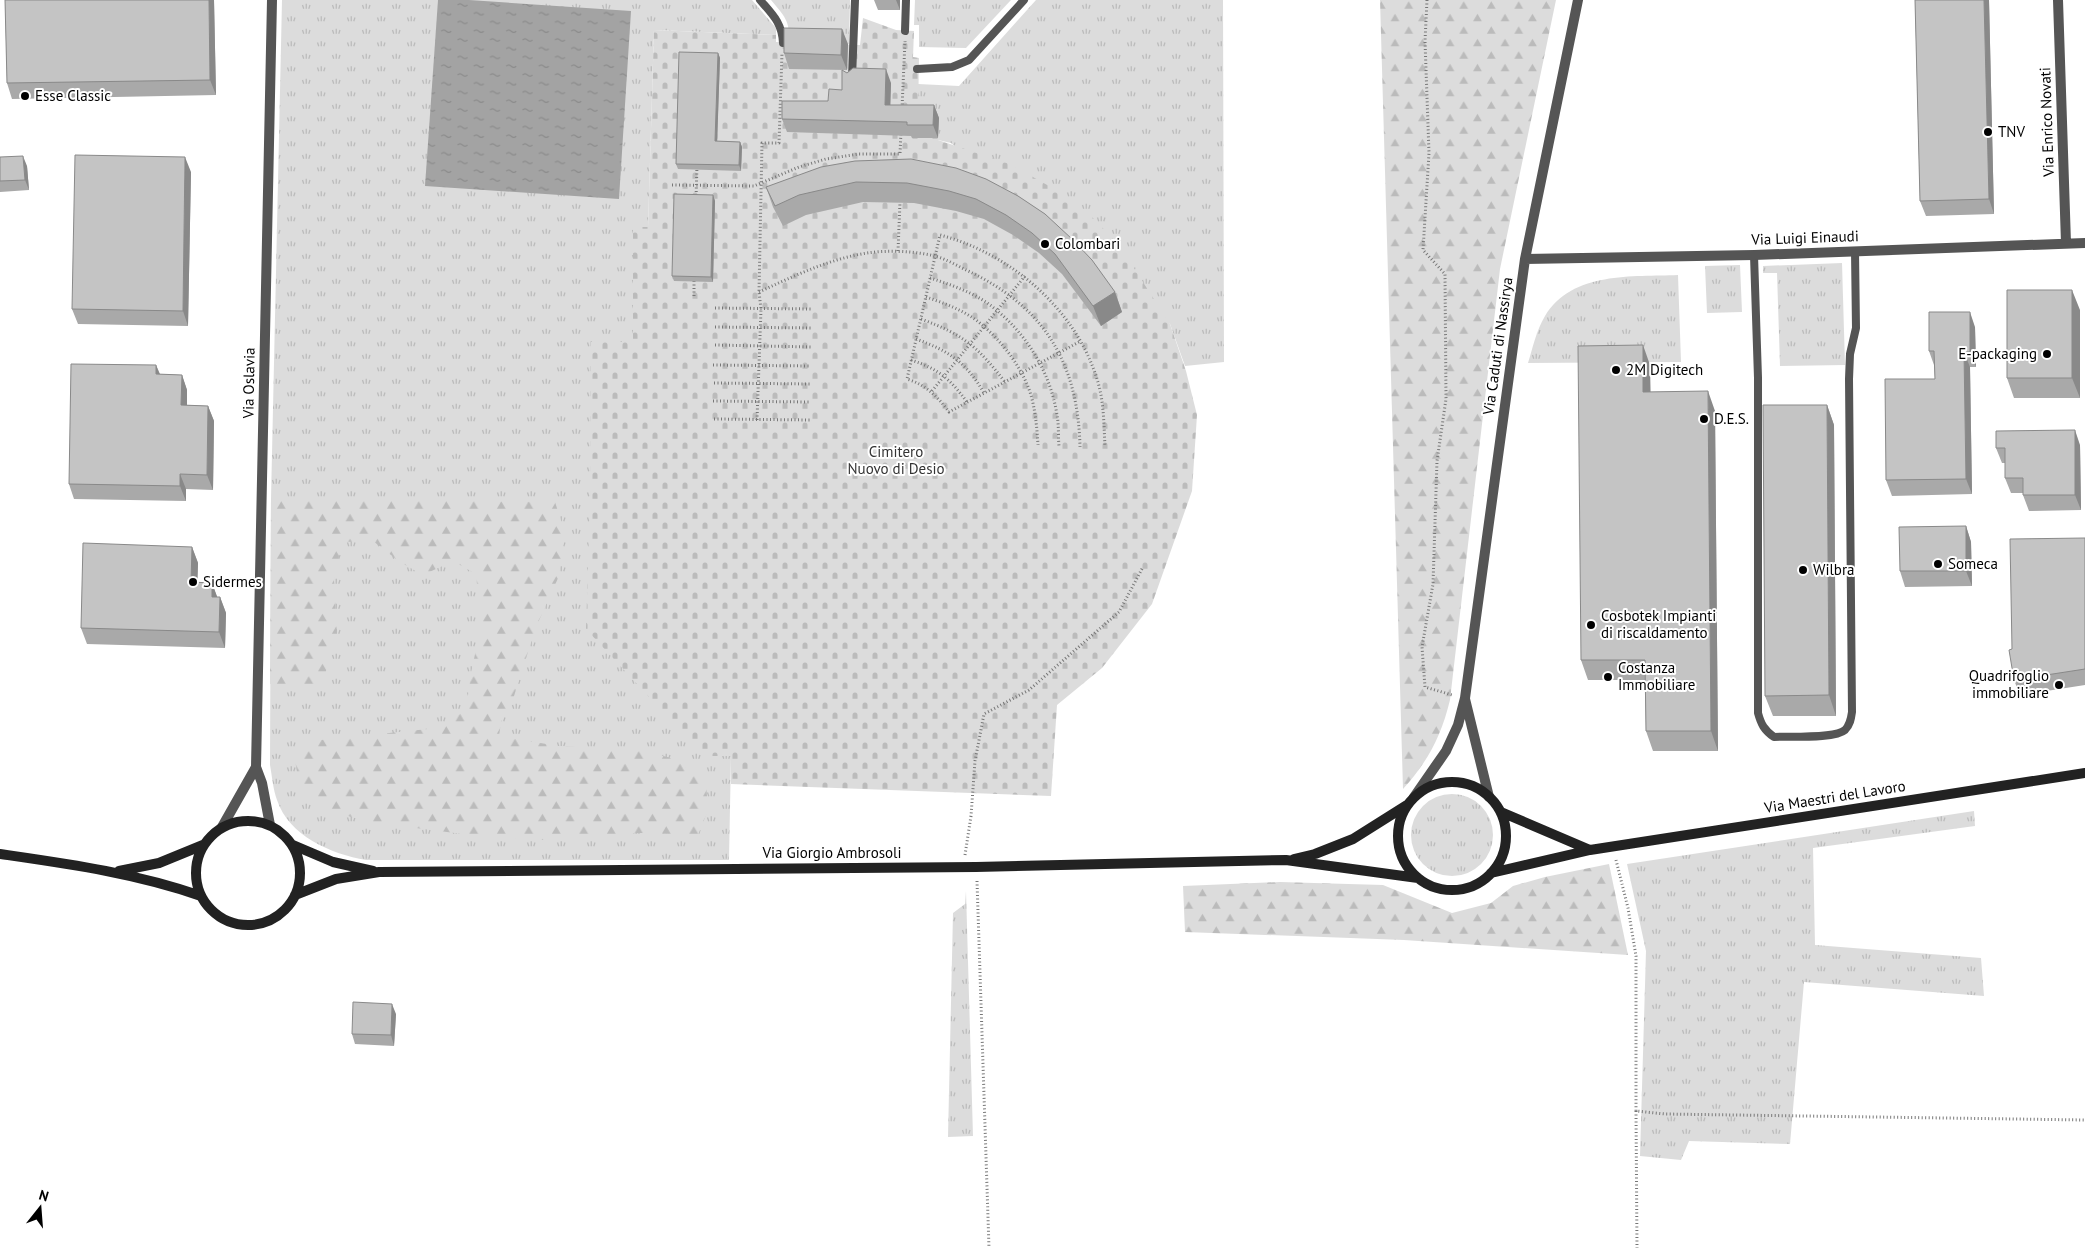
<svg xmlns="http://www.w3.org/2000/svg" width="2085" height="1248" viewBox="0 0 2085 1248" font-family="'PT Sans',sans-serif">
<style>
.grass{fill:url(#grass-tufts)}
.forest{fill:url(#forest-firs)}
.cemetery{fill:url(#cemetery-stones)}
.water{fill:url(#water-ripples)}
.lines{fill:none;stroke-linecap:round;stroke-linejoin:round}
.path{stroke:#777;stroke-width:3;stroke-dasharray:1 2.5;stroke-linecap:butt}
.service{stroke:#555;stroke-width:8}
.minor{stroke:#555;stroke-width:10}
.secondary{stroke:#222;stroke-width:10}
.wall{fill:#a9a9a9}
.shaded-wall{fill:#898989}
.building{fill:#c4c4c4;stroke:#898989}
.poi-dot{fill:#000;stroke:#fff;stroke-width:2}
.labels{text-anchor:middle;stroke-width:4;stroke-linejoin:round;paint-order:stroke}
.poi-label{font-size:15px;fill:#000;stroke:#fff;text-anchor:start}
.street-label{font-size:15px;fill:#000;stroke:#fff}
.park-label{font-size:15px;fill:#333;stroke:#fff}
</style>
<defs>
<pattern id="grass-tufts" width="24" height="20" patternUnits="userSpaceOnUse" patternTransform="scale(1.25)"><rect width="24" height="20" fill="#dcdcdc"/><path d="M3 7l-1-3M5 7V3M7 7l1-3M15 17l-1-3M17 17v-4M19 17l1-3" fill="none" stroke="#bbb"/></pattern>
<pattern id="forest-firs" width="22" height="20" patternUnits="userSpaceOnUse" patternTransform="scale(1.25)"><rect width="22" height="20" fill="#dcdcdc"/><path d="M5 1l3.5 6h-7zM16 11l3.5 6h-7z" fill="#bbb"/></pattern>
<pattern id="cemetery-stones" width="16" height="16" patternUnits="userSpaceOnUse" patternTransform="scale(1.25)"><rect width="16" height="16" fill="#dcdcdc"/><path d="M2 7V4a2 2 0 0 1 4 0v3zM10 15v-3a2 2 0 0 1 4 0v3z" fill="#bbb"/></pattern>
<pattern id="water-ripples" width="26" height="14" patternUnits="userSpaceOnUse" patternTransform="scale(1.25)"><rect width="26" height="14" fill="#a3a3a3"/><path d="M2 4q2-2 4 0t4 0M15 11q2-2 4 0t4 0" fill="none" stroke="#8b8b8b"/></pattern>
</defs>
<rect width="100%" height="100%" fill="#fff"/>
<path class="grass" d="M282,0H752L776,28V35L654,30L648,228H633V342L591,343L731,756L729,860H366C331,854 289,836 277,800C273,789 272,776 270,765L271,499Z
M771,0H850L849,44L790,43C789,19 785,17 771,0Z
M915,0H1011L966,48L919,47V25H914Z
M1036,0H1223L1224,362L1185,366L1170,324L951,143L938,140L939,118H918V84L959,86Z
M1842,263L1845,365L1780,366L1777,273H1763V266Z
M1740,265L1742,312L1707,313L1705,266Z
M1678,275L1681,362L1528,363C1533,347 1536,331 1545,316C1572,271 1633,277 1678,275Z
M1411 835a41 41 0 1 1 82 0a41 41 0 1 1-82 0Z
M1974,811L1975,826L1813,848L1815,945L1981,958L1984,996L1804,982L1790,1144L1689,1141L1681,1160L1640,1156L1646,951L1627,864Z
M966,891L973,1136L948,1137L953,913L965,904Z"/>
<path class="forest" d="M1380,0H1556L1500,269L1450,700C1441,737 1428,761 1403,789Z
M271,499L555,502L565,533L559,576L536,627L514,696L501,722L499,736L558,746L640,750L675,759L706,783L708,810L698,835L641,833L544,840L486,837L369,822L327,810L299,784L295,760L311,741L438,728L466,710L471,673L481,626L476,574L453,561L423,575L400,562L373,541L342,542L334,580L337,636L321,687L270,684Z
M1609,864L1628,955L1404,940L1185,932L1183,886L1280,882L1383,885L1452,913L1491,903L1513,886L1545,877Z"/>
<path class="cemetery" d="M863,18L896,30L914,31L913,57L919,58L918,118H939L938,140L1010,164L1056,190L1090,215L1119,245L1170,324L1186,371L1197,415L1192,491L1152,604L1102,668L1057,705L1051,796L731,784V756H704L586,629L590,503L591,342H633V227H648L654,30L776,35V42L860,45Z"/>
<path class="water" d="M438,0H469L631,11L619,199L425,186Z"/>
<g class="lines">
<path class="path" d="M1427,0L1425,41L1429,153L1423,250L1445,274L1446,399L1437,461L1433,584L1422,647L1425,687L1452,695
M902,108L905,41
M672,185L754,186L799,167L826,159L859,154H900L901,131
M696,199L697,165
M898,251L900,202
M930,278C949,284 969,291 986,302C1024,329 1050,370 1057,415C1059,425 1058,436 1059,446
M759,292C794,276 829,259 867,253C888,250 914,251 935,256C946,259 956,265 966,270C1044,306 1078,362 1080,447
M694,296V278
M926,297C944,303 966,311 981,324C1003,342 1025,371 1032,399C1036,415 1037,430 1038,445
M715,308L813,309
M921,319C964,335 977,346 1005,382
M715,327L813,328
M916,339C949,351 966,362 984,393
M1079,342L949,412C937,396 926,385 907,379L940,235C1013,254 1082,314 1100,390C1104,409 1104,428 1105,447
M715,345L813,347
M911,360C939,369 950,379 967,402
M713,365L811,366
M714,383L811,384
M932,391L1025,276
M713,401L810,402
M714,419L812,420
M757,420L761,309L759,292L762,143H779L782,53
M965,855L971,816L975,761L984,714L1029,690L1119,612L1143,567
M1616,860L1628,908L1636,956V1111L1665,1114L2085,1120
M977,881L989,1248
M1636,1111L1637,1248"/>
<path class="service" d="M760,0C773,15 782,23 783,43
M905,31L906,0
M917,69L952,67L969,60L1024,0
M852,78L855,0
M1754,255L1758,378V713C1761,724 1764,730 1774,737C1789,736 1835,739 1845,730C1850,725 1851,719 1852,712L1849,379L1850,354L1856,328L1855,251"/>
<path class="minor" d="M2058,0L2066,243
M1525,259L1754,255L2085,243
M1465,699L1489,797
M1414,797L1446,751L1458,725L1465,698L1525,259L1578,0
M270,825L262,783L256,767L272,0
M222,827L256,767"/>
<path class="secondary" d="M1398 836a54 54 0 1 1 108 0a54 54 0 1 1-108 0Z
M1501,812L1590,850
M196 873a52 52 0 1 1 104 0a52 52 0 1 1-104 0Z
M293,845L333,862L373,871
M0,854C69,864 135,873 201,896
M1294,859L1315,854L1353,839L1407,805
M119,871L159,863L203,845
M1491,873L1590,850L2085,773
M295,895L336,879L379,872L976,867L1286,860L1418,878"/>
</g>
<path class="wall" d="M5,0H214L216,95L12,99L7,83Z
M874,0H900V10H878Z
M1915,0H1989L1994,214L1926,216L1920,201Z
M848,44L847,70L789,69L784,53Z
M718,53L720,58L717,141L740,142L742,147L741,171L678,169L676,164Z
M847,73L891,83L890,105H934L939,118L938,138H912L911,136L787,132L782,119L828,101L842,90Z
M0,157L27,166L29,190L0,192Z
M956,168L1115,292L1122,312L1101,326L1062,274L1039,253L1013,235L984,219L956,211L914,203L863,202L806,215L783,226L773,207L766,187Z
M191,172L188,326L78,324L72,309Z
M713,195L715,201L713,282L674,281L672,276Z
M2080,310V398H2014L2007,378Z
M1975,327L1976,367H1970L1972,494L1892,496L1886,480L1935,379L1934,365L1929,351Z
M156,365L160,374L182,375L187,390V405L208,406L214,421L213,490L186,489V501L74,499L69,484Z
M1650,365V392L1715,411L1718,751H1653L1646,731L1645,680H1588L1581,660Z
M1827,405L1834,425L1836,716H1773L1765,696Z
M2080,445L2081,510L2029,511L2023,495V493H2011L2005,478V463H2002L1996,448Z
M1966,526L1971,542L1972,586L1905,587L1900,571Z
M2085,538V685L2020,695L2014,680L2012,649Z
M192,547L198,563L197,582L212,583L217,597H220L226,613L225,648L87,644L81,628Z
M396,1014L394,1046L355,1044L352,1034Z"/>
<path class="shaded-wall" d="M209,0H214L216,95L210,80Z
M896,0H900V10Z
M1984,0H1989L1994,214L1989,199Z
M842,29L848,44L847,70L841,55Z
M718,53L720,58L717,146L715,141Z
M886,69L891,83L890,118L885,105Z
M934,105L939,118L938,138L933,125Z
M740,142L742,147L741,171L739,165Z
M23,156L27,166L29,190L25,180Z
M185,157L191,172L188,326L183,311Z
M713,195L715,201L713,282L711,277Z
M2072,290L2080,310V398L2072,378Z
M1115,292L1122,312L1101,326L1093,306Z
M1970,312L1975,327L1976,367L1970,352Z
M1643,345L1650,365L1651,412L1643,392Z
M1964,352L1970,367L1972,494L1966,479Z
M156,365L162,380L156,374Z
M182,375L187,390V420L181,405Z
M1708,391L1715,411L1718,751L1711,731Z
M1827,405L1834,425L1836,716L1829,695Z
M208,406L214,421L213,490L207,475Z
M2075,430L2080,445L2081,510L2075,495Z
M180,474L186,489V501L180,486Z
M1966,526L1971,542L1972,586L1966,571Z
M192,547L198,563L197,598L191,582Z
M212,583L218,599L212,597Z
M220,597L226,613L225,648L219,632Z
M392,1004L396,1014L394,1046L391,1035Z"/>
<path class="building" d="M5,0H209L210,80L7,83Z
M1915,0H1984L1989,199L1920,201Z
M784,28L842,29L841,55L784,53Z
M679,52L718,53L715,141L740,142L739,165L676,164Z
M853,68L886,69L885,105H934L933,125H907V122L782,119V101H828L829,89L842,90V70L847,73Z
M75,155L185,157L183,311L72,309Z
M23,156L25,180L0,181V157Z
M911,159L956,168L986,179L1018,196L1045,214L1072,239L1092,260L1115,292L1093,306L1055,254L1032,233L1006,215L976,199L949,191L907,183L856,182L799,195L775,206L766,187L821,167L855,161Z
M674,194L713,195L711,277L672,276Z
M2007,290H2072V378H2007Z
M1929,312H1970V352H1964L1966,479L1886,480L1885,379H1935L1934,351H1929Z
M1643,345V392L1708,391L1711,731H1646L1645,660H1581L1578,346Z
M71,364L156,365V374L182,375L181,405L208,406L207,475L180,474V486L69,484Z
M1763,405H1827L1829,695L1765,696Z
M2075,430V495H2023V478H2005V448H1996V431Z
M1966,526V571H1900L1899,527Z
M2085,538V669L2014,680L2009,650L2012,649L2010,539Z
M83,543L192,547L191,582L212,583V597H220L219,632L81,628Z
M353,1002L392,1004L391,1035L352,1034Z"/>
<g class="poi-dot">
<circle cx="25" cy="96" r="5"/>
<circle cx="1988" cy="132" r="5"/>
<circle cx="1045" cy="244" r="5"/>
<circle cx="2047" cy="354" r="5"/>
<circle cx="1616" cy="370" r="5"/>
<circle cx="1704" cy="419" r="5"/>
<circle cx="1938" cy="564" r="5"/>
<circle cx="1803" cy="570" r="5"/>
<circle cx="193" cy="582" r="5"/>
<circle cx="1591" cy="625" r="5"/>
<circle cx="1608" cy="677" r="5"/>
<circle cx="2059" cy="685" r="5"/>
</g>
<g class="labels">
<g class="poi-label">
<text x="35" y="101">Esse Classic</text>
<text x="1998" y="137">TNV</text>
<text x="1055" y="249">Colombari</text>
<text x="2037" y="359" text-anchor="end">E-packaging</text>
<text x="1626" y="375">2M Digitech</text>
<text x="1714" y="424">D.E.S.</text>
<text x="1948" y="569">Someca</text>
<text x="1813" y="575">Wilbra</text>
<text x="203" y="587">Sidermes</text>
<text x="1601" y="621">Cosbotek Impianti<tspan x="1601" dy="17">di riscaldamento</tspan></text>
<text x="1618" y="673">Costanza<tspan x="1618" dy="17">Immobiliare</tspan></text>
<text x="2049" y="681" text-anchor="end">Quadrifoglio<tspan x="2049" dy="17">immobiliare</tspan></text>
</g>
<g class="street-label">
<text transform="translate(2047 122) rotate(-92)" y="5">Via Enrico Novati</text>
<text transform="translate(1805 238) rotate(-2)" y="5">Via Luigi Einaudi</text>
<text transform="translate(1498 346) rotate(-82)" y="5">Via Caduti di Nassirya</text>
<text transform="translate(249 383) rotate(-89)" y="5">Via Oslavia</text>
<text transform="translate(1835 797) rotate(-9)" y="5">Via Maestri del Lavoro</text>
<text x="832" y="858">Via Giorgio Ambrosoli</text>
</g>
<g class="park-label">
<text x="896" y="457">Cimitero<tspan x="896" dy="17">Nuovo di Desio</tspan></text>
</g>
</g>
<g transform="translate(40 1208) rotate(17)" stroke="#ffffff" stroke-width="4" paint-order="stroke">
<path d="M0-4L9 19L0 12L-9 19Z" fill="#000000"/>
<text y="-8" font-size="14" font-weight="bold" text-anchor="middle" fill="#000000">N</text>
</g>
</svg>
